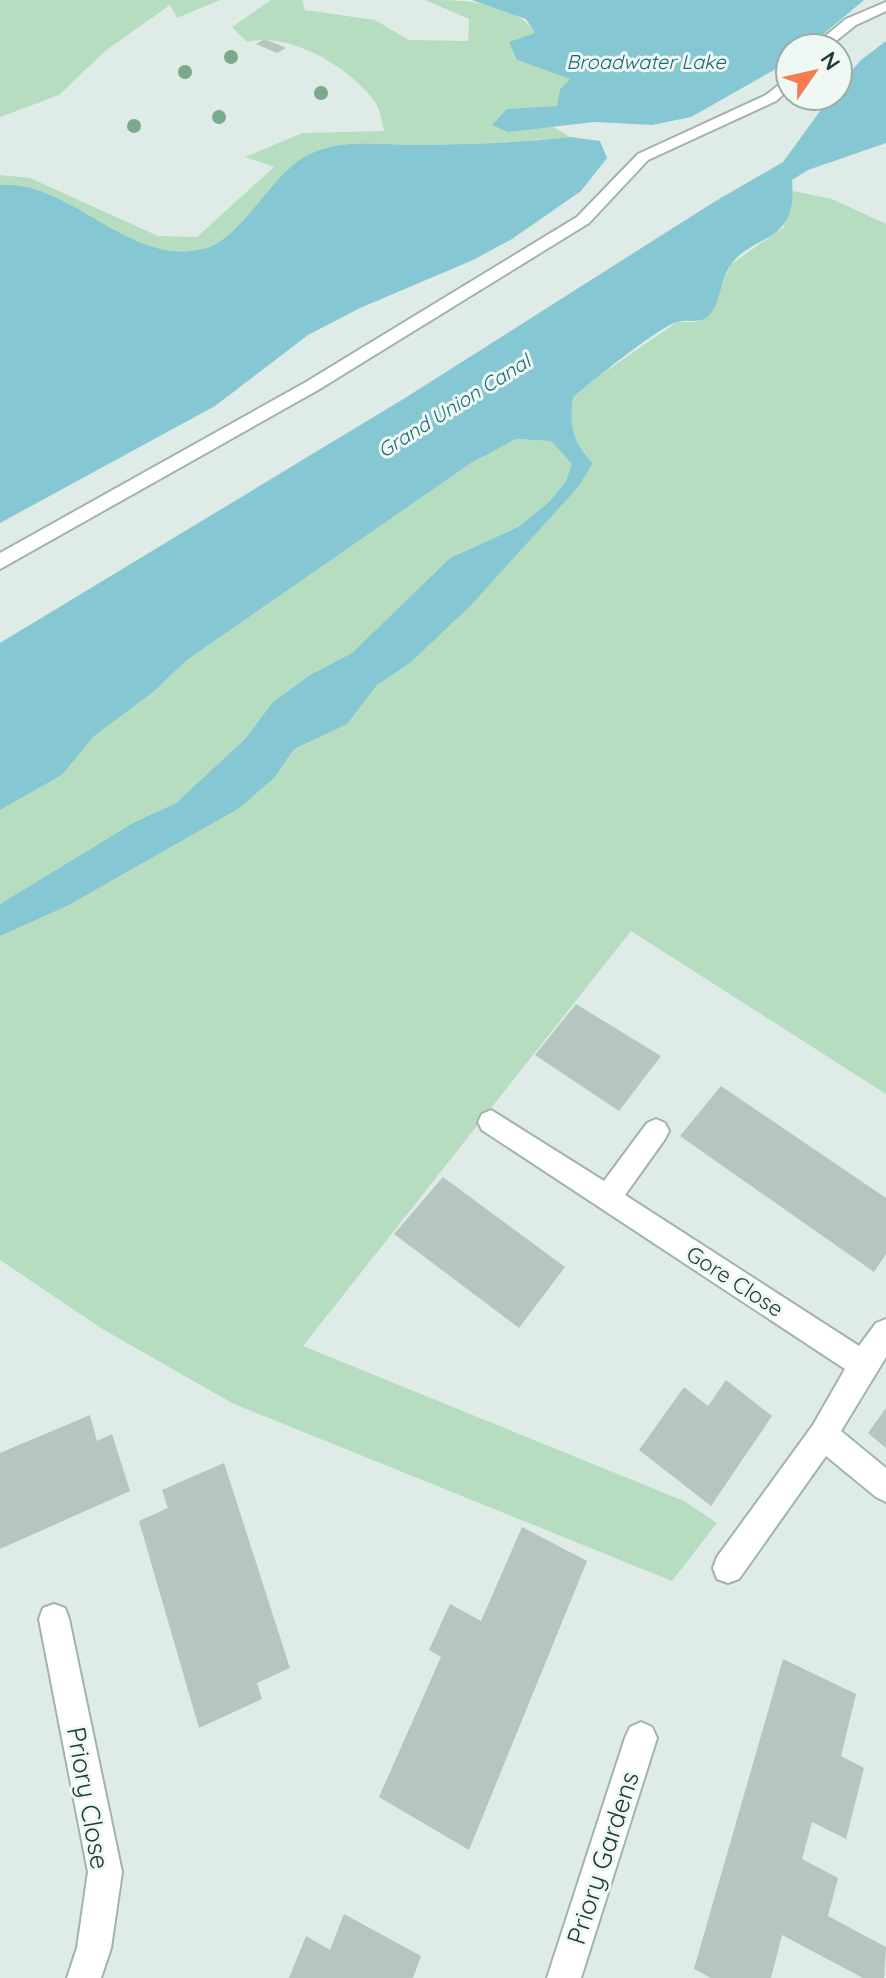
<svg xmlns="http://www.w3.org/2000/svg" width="886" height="1978" viewBox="0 0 886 1978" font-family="Quicksand,sans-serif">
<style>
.green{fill:#b7ddc1}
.water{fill:#85c7d2}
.building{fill:#b4c6bf}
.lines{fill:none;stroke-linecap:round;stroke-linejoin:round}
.minor-casing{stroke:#a2b3ad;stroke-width:4}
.minor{fill:#fff;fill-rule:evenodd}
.tree{fill:#7ba98d}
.labels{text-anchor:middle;stroke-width:6;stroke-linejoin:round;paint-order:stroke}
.far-water-label{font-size:20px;font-style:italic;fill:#186979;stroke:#f0f8f4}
.street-label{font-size:22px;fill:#203b34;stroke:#f0f8f4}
.near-street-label{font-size:26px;fill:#203b34;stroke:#f0f8f4}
</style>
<rect width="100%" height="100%" fill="#dfebe6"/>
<path class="green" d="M0,0H220L177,18L170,5L105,51L59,95L0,117Z
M271,0H302L305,10L375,20L409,40L468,41L469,19L425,0C462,0 514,0 536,34L517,60L571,79L560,89L557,107L507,109L508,132L550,125L570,137C521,143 472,144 423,145C383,146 341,136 304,157C271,176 242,237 206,248C131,270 71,179 0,185V175L30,178L158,236L197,237L274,167L245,157L303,133L384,131C382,122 380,109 375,102C350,67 289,31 247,42L232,27Z
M793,191L832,199L886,224V1094L631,931L303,1346L684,1501L717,1523L672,1581L232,1403L104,1330L0,1260V936L67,906L238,809L294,749L347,723L377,685L410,663L579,486L593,463C573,441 569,427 573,398L596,378L677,322H697L711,313L730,265L784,227Z
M516,439L551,441L572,464L566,481L549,502L518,527L450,558L352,653L310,675L273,702L245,739L176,803L133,823L0,904V810L62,775L93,737L152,693L187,660L471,463Z"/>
<path class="water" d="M472,0H864L807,48H790V61L691,117L652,125L594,122L508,132L492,125L507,109L557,106L560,89L570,79L517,60L509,42L535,33L526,19Z
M886,41V143L808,170L792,180C798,247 753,231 729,267C721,281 720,301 711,313C701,326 690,318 677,322C660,326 589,383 573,398C569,427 573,442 593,463L579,486L471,605L410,663L377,685L347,724L294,749L274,778L238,809L67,906L0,936V904L133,823L176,803L245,739L273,702L310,675L352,653L450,558L518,527L549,502L566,481L572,464L551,441L516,439L471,463L187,660L152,693L93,737L62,775L0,810V643L405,398L714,202L783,162L831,96H838V86L861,60Z
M570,137L600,141L607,158L581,191L512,239L473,260L360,308L308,335L215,406L0,523V185C71,179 131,270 206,248C242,237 271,176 304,157C341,136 383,146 423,145C472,144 521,143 570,137Z"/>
<path class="building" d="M265,39L286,48L277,53L256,44Z
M576,1004L661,1056L619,1111L535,1055Z
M721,1086L886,1198V1254L874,1272L680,1136Z
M443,1177L565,1267L519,1328L394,1234Z
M726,1380L772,1416L711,1506L639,1450L684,1387L708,1406Z
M886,1408V1448L868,1433Z
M90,1415L97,1441L112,1434L130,1491L0,1549V1453Z
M224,1463L290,1668L257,1683L262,1699L199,1728L139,1521L168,1508L162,1490Z
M522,1527L587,1561L469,1850L379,1797L441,1657L429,1650L450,1604L481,1621Z
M783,1659L856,1694L841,1756L864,1768L846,1839L812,1822L802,1859L838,1878L828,1916L886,1947L884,1978H863L782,1935L771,1978H711L694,1969Z
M344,1914L421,1956L413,1978H289L306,1936L330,1950Z"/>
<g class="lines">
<defs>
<path id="minor" d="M886,2V11L856,25L827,48H811L846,19Z
M790,76V88L776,101L648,160L589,223L318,390L0,569V553L306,382L577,217L638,154L766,95Z
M491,1110L604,1181L647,1123L656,1119L665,1123L669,1131L665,1139L625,1195L859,1346L876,1323L886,1319V1357L841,1431L886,1468V1502L876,1497L826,1456L739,1579L728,1583L717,1579L713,1568L717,1557L813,1425L845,1369L482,1130L478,1122L482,1114Z
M54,1604L65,1608L69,1619L122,1872L111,1948L101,1978H67L77,1948L88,1872L39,1619L43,1608Z
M641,1722L652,1727L657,1738L581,1978H547L625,1738L630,1727Z"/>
</defs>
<use href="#minor" class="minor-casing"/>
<use href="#minor" class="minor"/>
</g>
<g class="tree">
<circle cx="231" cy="57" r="7"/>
<circle cx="185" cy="72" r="7"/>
<circle cx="321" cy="93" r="7"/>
<circle cx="219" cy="117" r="7"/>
<circle cx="134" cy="126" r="7"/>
</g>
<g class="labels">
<g class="far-water-label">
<text x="646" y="69">Broadwater Lake</text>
<text transform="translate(454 406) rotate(-32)" y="7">Grand Union Canal</text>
</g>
<g class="street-label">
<text transform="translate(735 1281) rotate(33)" y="8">Gore Close</text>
</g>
<g class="near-street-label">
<text transform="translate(88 1798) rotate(80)" y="9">Priory Close</text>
<text transform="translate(603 1858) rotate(-72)" y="9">Priory Gardens</text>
</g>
</g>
<g transform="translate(814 72) rotate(56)"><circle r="38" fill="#f0f8f4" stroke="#9daca7" stroke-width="2"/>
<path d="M0-6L14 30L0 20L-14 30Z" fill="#f67a52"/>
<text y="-12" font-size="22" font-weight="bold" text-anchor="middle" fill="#203b34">N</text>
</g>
</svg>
